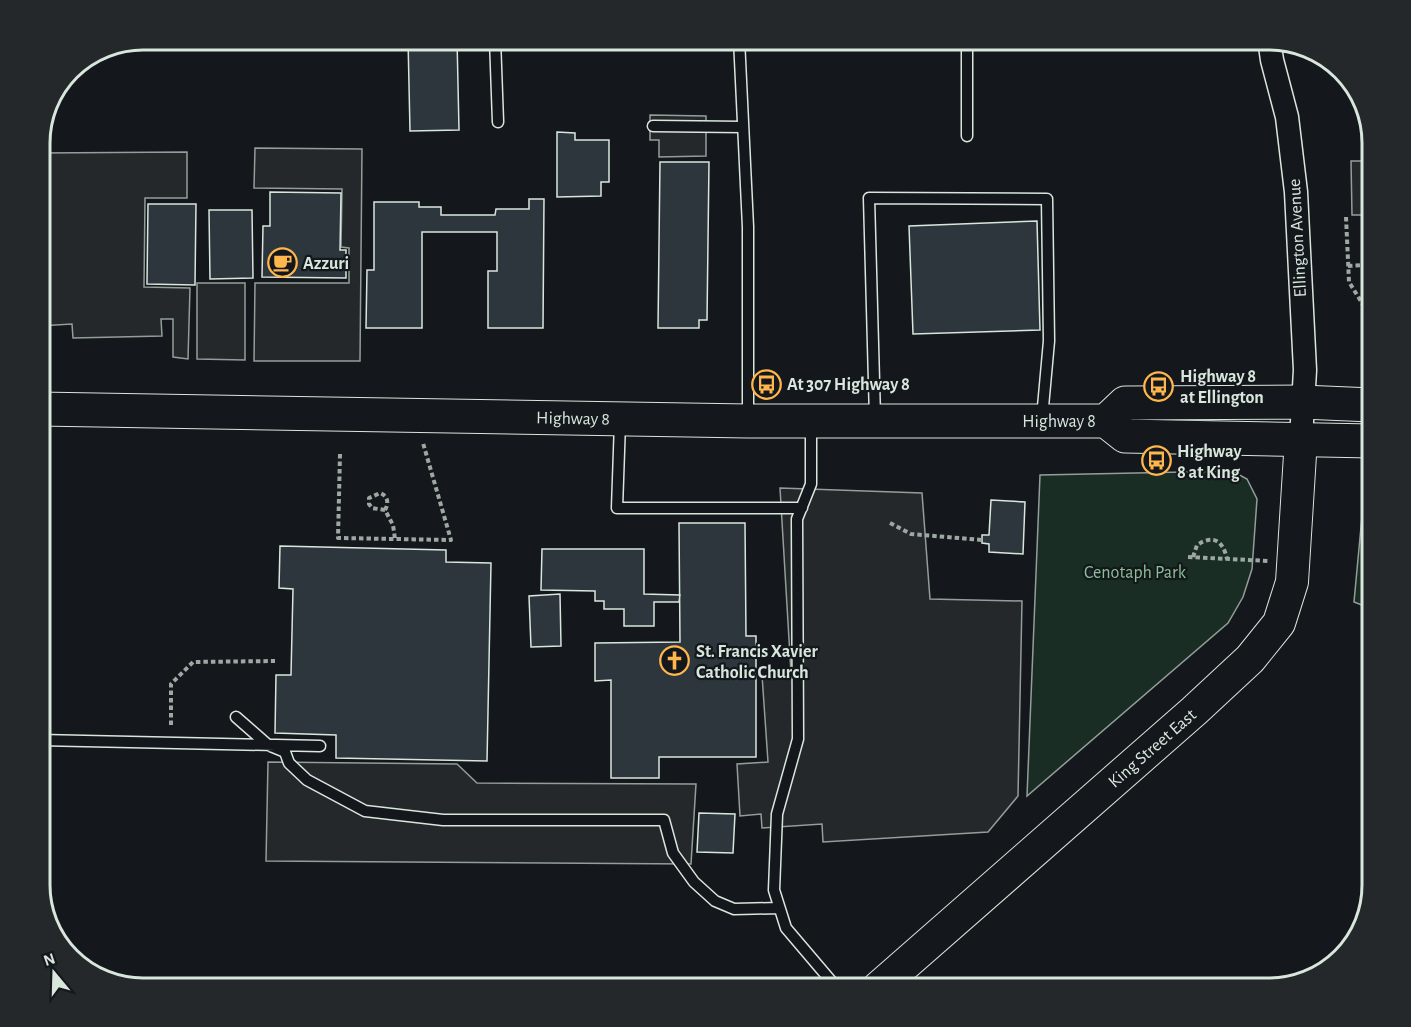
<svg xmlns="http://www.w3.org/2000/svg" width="1411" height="1027" viewBox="0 0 1411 1027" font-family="'Alegreya Sans',sans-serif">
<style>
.green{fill:#1a2d24;stroke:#939e99;stroke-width:1.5}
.parking{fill:#24282b;stroke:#939e99;stroke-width:1.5}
.building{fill:#2c363c;stroke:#d8e6dc;stroke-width:1.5}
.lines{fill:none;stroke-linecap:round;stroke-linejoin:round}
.lane-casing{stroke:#d8e6dc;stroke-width:13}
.street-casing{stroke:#d8e6dc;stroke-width:25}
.secondary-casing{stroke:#d8e6dc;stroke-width:34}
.primary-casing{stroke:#d8e6dc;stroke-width:35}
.path{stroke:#9da8a2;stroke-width:4;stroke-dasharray:4.5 3;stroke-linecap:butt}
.lane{stroke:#14181c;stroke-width:10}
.street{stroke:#14181c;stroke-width:22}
.secondary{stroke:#14181c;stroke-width:32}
.primary{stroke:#14181c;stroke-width:33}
.labels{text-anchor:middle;stroke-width:4.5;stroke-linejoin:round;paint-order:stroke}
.street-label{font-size:18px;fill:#d8e6dc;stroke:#14181c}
.poi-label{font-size:18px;font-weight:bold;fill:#d8e6dc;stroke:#14181c;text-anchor:start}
.park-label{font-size:18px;fill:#8ac095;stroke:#14181c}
.rim{fill:none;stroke:#d8e6dc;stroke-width:3}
</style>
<rect width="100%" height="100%" fill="#14181c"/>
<path class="green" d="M1232,471L1247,479L1257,499L1252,569L1243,597L1228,623L1027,796L1040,475Z
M1365,484H1372V609L1354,602Z"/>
<path class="parking" d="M650,115L706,116V156L659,157V140H650Z
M255,148L362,149L360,361H254L255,283H349V248L341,247L342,189L254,188Z
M187,152V198H145L144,287L190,288L188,359L173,357V319H161L162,336L73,338L72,324L39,326V153Z
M1351,161H1372V215H1352Z
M197,283H245V360L197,359Z
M780,488L922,493L930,599L1022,601L1018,796L988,832L823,842L822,824L762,828L761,814L740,816L737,764L768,762L762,675L791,673Z
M268,762L457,764L477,783L696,784L691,864L266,861Z"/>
<path class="building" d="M408,39H457L459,130L410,131Z
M557,132L575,133V140H609V182H601V196L557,197Z
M660,162H709L707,320H699V328H658Z
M270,192L341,193L340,250H346V278L262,277L263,226H270Z
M529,199H544L543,328H488V271H497V232H422V328H366L367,270H374V202H419V207H441V215H495L496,209H529Z
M148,204H196L195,285L147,284Z
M209,210H252L253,278L210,279Z
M1037,221L1040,330L913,334L909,226Z
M1363,227H1372V303H1363Z
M991,500L1025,502L1023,554L989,552V544L982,543V535H989Z
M679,523H745L746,636H756V757H659V778H611V680L595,681V643L680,642Z
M280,546L446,550V562L491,563L487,761L336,758V735L275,733L276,675H291L293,589L279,588Z
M542,549H644V594L680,595L679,602H654V626H624V609H604V601H595V591L541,590Z
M560,594L561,646L531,647L529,596Z
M699,813L735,814L733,853L697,852Z"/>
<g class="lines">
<defs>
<path id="lane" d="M495,39L498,122
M739,39L748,227V418
M967,39V136
M653,126L743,127
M875,418L869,198L1047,199L1049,341L1042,418
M620,422L617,508H802
M811,424V484L797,519L798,739L777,814L774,890L786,928L837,988
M236,717L268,745L285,752L289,763L307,780L365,811L443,820H664L673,853L694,882L715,901L734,909L779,908
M39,740L320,746"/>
<path id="street" d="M1269,39L1272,60L1287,117L1296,192L1305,370L1301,439"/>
<path id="secondary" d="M878,988L1194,711L1250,659L1279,623L1292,582L1301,439"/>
<path id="primary" d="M39,409L748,421H1106L1125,436L1372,441
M1106,421L1125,403L1302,402L1372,405"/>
</defs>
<use href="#lane" class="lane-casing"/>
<use href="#street" class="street-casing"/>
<use href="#secondary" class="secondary-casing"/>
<use href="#primary" class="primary-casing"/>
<path class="path" d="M1346,217L1349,282L1372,319
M1348,266L1362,265
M340,454L338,538L451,540L423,443
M385,510L372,508L369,504V498L380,493C388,496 389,503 385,510L393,525L395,539
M890,523L911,534L982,540
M1188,557L1268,561
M1193,557L1197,545C1214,534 1223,541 1227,559
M171,725V684L193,662L275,661"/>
<use href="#lane" class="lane"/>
<use href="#street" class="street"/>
<use href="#secondary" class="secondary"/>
<use href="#primary" class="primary"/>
</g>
<defs>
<symbol id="cafe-ring" viewBox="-11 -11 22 22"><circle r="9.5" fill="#14181c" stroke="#ffb74d" stroke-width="1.5"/><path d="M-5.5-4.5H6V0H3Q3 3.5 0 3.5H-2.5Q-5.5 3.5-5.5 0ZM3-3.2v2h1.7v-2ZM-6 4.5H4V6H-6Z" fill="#ffb74d"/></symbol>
<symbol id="bus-ring" viewBox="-11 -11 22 22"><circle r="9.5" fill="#14181c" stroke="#ffb74d" stroke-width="1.5"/><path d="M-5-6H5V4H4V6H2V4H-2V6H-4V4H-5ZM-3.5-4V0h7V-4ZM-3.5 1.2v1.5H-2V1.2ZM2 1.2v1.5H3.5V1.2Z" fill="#ffb74d"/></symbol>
<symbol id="church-ring" viewBox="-11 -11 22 22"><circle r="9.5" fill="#14181c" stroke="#ffb74d" stroke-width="1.5"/><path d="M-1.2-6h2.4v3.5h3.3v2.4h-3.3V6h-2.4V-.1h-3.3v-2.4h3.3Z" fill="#ffb74d"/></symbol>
</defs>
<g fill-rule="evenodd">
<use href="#cafe-ring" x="266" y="246" width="33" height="33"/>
<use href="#bus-ring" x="750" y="368" width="33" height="33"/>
<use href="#bus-ring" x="1142" y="370" width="33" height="33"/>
<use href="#bus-ring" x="1140" y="444" width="33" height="33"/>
<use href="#church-ring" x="658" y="644" width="33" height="33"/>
</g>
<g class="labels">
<g class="street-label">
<text transform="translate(1297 238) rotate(-93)" y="6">Ellington Avenue</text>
<text transform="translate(573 418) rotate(1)" y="6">Highway 8</text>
<text x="1059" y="427">Highway 8</text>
<text transform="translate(1152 748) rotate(-41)" y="6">King Street East</text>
</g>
<g class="poi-label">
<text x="303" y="269">Azzuri</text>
<text x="1180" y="382">Highway 8<tspan x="1180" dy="21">at Ellington</tspan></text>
<text x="787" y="390">At 307 Highway 8</text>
<text x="1177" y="457">Highway<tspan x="1177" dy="21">8 at King</tspan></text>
<text x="696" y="657">St. Francis Xavier<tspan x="696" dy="21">Catholic Church</tspan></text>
</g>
<g class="park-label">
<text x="1135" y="578">Cenotaph Park</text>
</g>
</g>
<path d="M0 0H1411V1027H0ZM143 50H1269A93 93 0 0 1 1362 143V885A93 93 0 0 1 1269 978H143A93 93 0 0 1 50 885V143A93 93 0 0 1 143 50Z" fill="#24282b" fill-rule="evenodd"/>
<path class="rim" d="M143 50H1269A93 93 0 0 1 1362 143V885A93 93 0 0 1 1269 978H143A93 93 0 0 1 50 885V143A93 93 0 0 1 143 50Z"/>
<g transform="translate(54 973) rotate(341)" stroke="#14181c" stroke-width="4.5" paint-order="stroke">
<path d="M0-4.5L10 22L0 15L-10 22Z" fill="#d8e6dc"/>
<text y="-9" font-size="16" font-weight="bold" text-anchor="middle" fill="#d8e6dc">N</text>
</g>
</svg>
